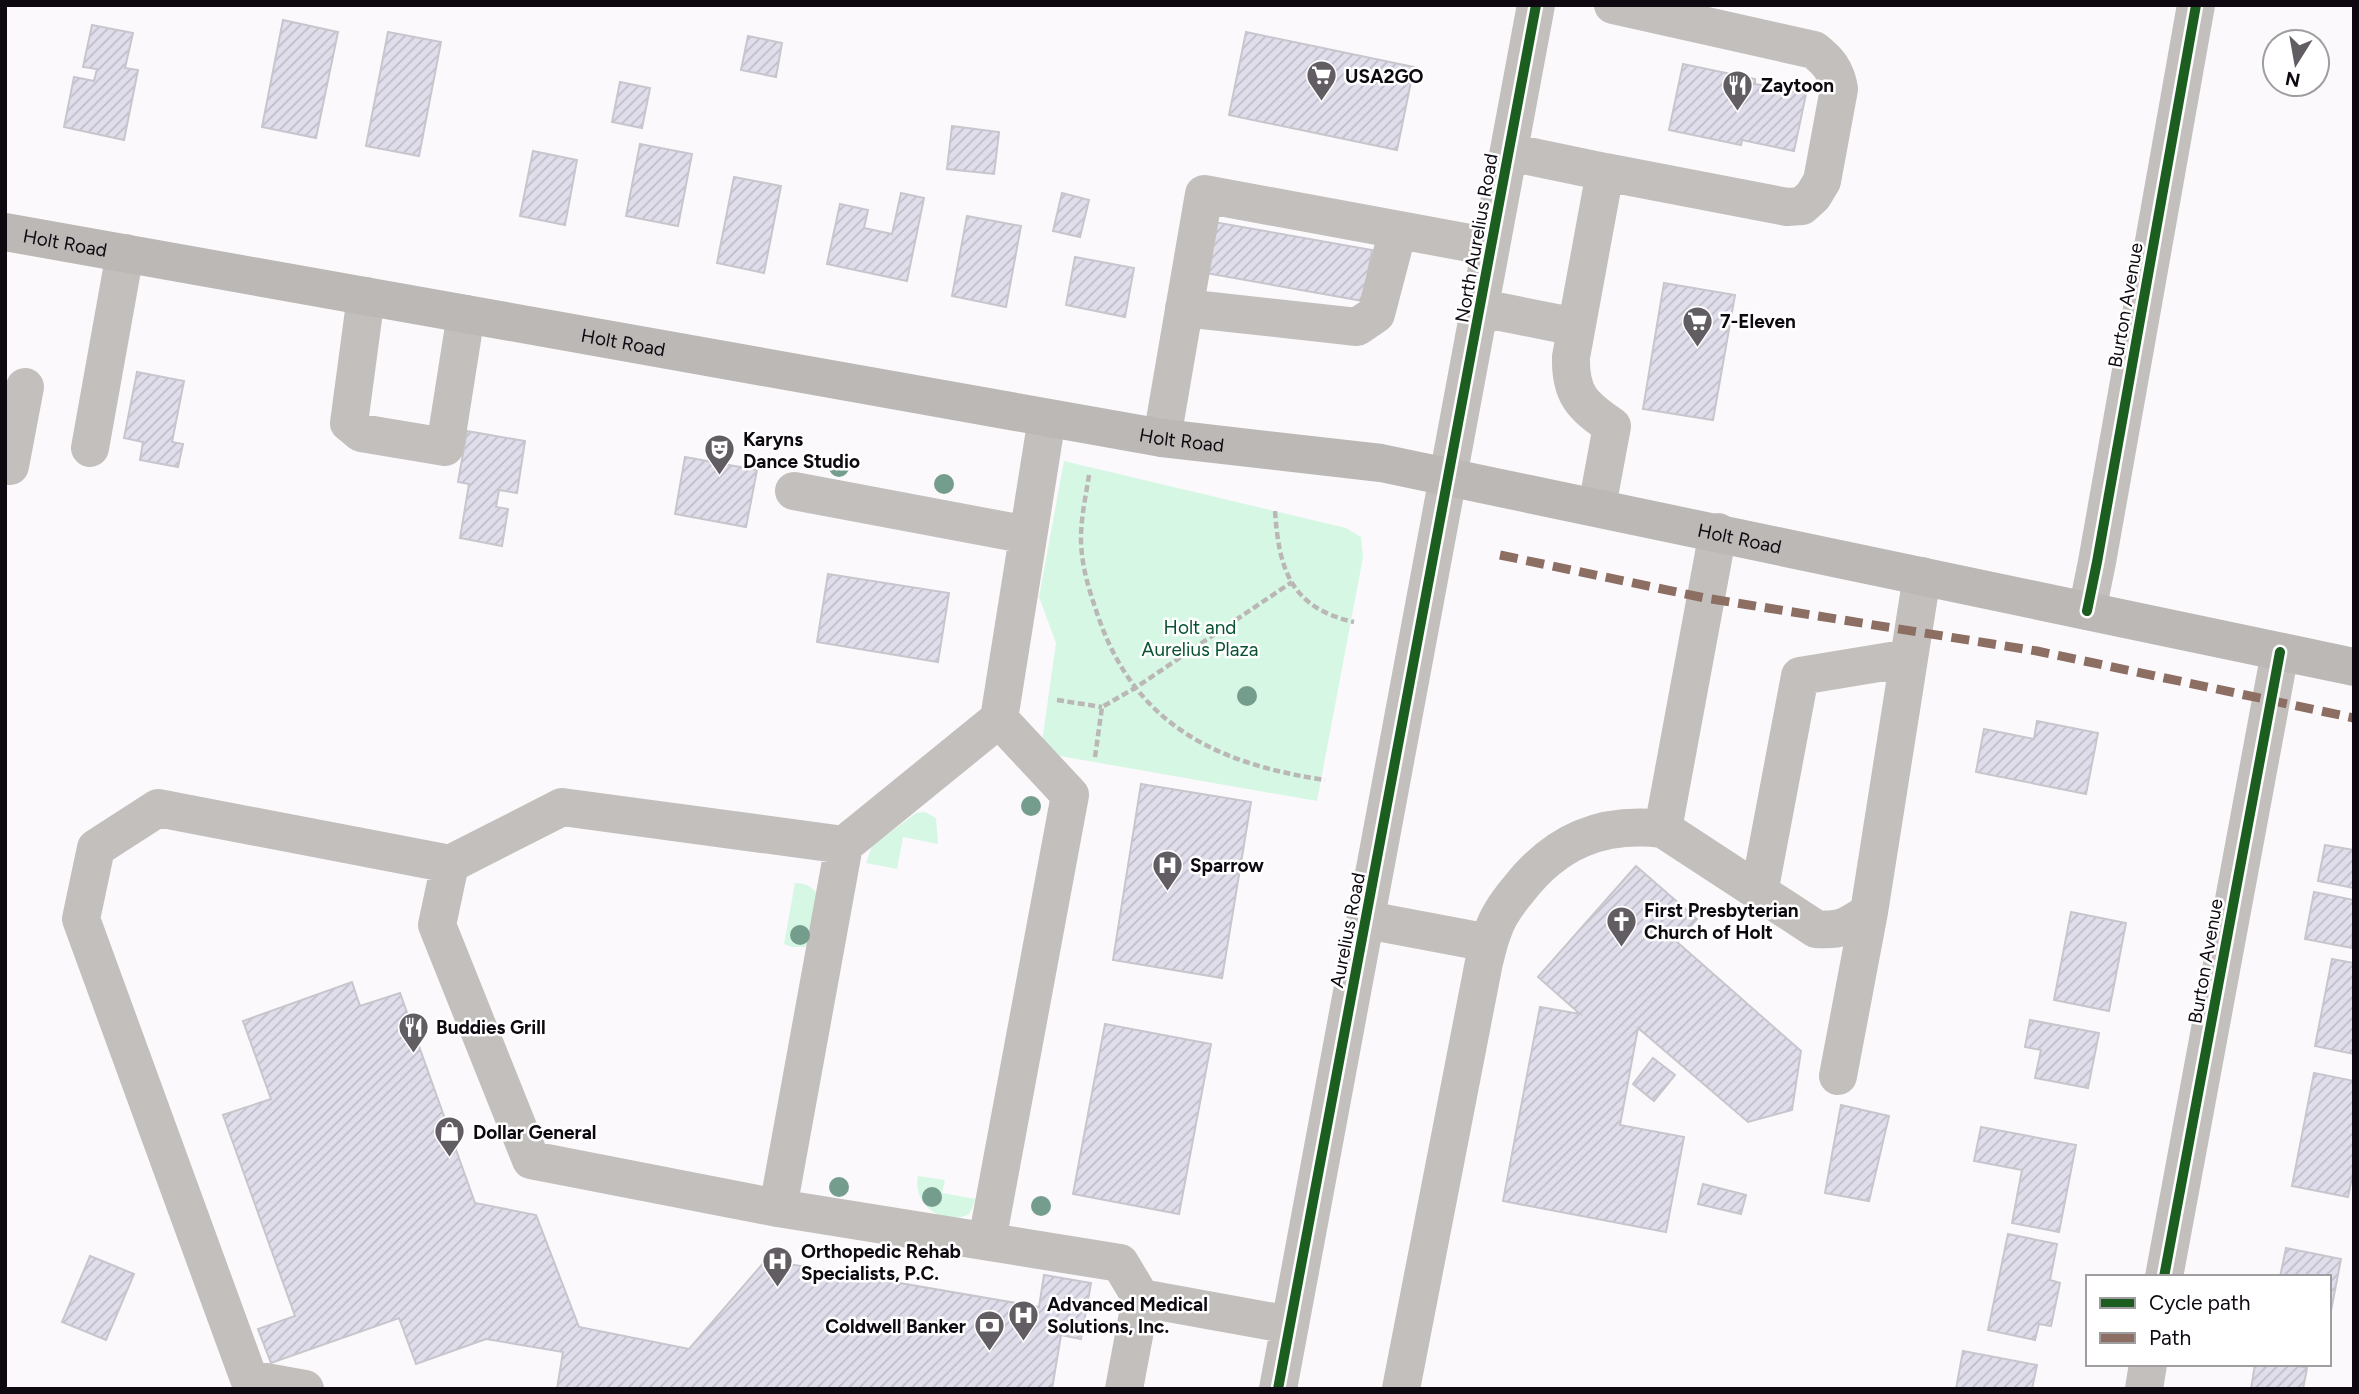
<svg xmlns="http://www.w3.org/2000/svg" width="2359" height="1394" viewBox="0 0 2359 1394" font-family="Figtree,sans-serif">
<style>
.green{fill:#d6f7e4}
.building{fill:url(#building-hatch);stroke:#c8c6cd;stroke-width:2}
.lines{fill:none;stroke-linecap:round;stroke-linejoin:round}
.path{stroke:#bab7b6;stroke-width:4.5;stroke-dasharray:7 3.5;stroke-linecap:butt}
.minor{stroke:#c3bfbd;stroke-width:38}
.major{stroke:#bbb8b5;stroke-width:38}
.quiet{stroke:#8d6e63;stroke-width:9;stroke-dasharray:18 9;stroke-linecap:butt}
.cycleway-casing{stroke:#fff;stroke-width:15}
.cycleway{stroke:#1b5e20;stroke-width:10}
.tree{fill:#759d8d}
.labels{text-anchor:middle;stroke-width:5;stroke-linejoin:round;paint-order:stroke}
.poi-label{font-size:19px;font-weight:bold;fill:#0e0911;stroke:#fff;text-anchor:start}
.street-label{font-size:19px;fill:#0e0911;stroke:#fff}
.park-label{font-size:19px;fill:#085232;stroke:#fff}
</style>
<defs>
<pattern id="building-hatch" width="6" height="6" patternUnits="userSpaceOnUse" patternTransform="scale(1.75)"><rect width="6" height="6" fill="#e1deec"/><path d="M-1 1l2-2M0 6l6-6M5 7l2-2" fill="none" stroke="#c0bdc9"/></pattern>
</defs>
<rect width="100%" height="100%" fill="#fbf9fc"/>
<path class="green" d="M1064,461L1346,528L1361,537L1363,557L1317,801L1054,755L1042,742L1056,643L1039,597Z
M925,812L936,818L938,844L903,837L897,869L866,863L872,846L916,813Z
M795,883C807,883 812,887 819,896L811,938L805,947H792L784,944Z
M918,1176L945,1180L942,1193L976,1199L969,1214C943,1227 912,1205 918,1176Z"/>
<path class="building" d="M283,20L338,32L316,138L262,127Z
M92,25L133,33L125,68L138,70L124,140L64,127L74,77L94,81L97,69L83,67Z
M388,32L441,42L419,156L366,146Z
M1246,32L1414,67L1397,150L1229,115Z
M748,36L782,43L776,77L741,70Z
M1683,64L1755,79V84L1806,94L1794,151L1742,140L1741,145L1669,130Z
M620,82L650,88L642,128L612,122Z
M952,126L999,132L994,174L947,169Z
M640,144L692,154L678,226L626,216Z
M533,151L577,160L565,225L520,216Z
M734,177L781,186L764,273L717,263Z
M901,193L924,198L907,281L827,264L840,204L868,210L864,228L892,234Z
M1062,193L1089,200L1080,237L1053,231Z
M967,216L1021,226L1006,307L952,296Z
M1208,221L1372,250L1363,301L1200,272Z
M1075,257L1134,268L1125,317L1066,305Z
M1664,283L1735,295L1713,420L1643,409Z
M137,372L184,381L172,442L183,444L178,467L140,460L143,442L124,438Z
M467,431L525,441L517,493L499,490L496,507L508,509L502,546L460,538L469,484L458,482Z
M685,457L757,470L746,527L675,514Z
M828,574L949,593L938,662L817,642Z
M2037,721L2098,733L2086,794L1976,772L1984,729L2034,739Z
M1141,784L1251,802L1222,978L1113,960Z
M2325,845L2354,850V888L2318,881Z
M1636,866L1697,919L1677,942L1801,1051L1792,1110L1748,1122L1638,1028L1620,1125L1684,1137L1666,1232L1503,1201L1540,1007L1580,1014L1538,977Z
M2314,892L2354,900L2352,948L2305,939Z
M2071,912L2126,923L2109,1011L2054,1000Z
M2332,959L2354,963V1054L2315,1046Z
M352,982L360,1006L400,993L475,1203L536,1215L579,1327L689,1349L766,1260L1039,1307L1044,1275L1091,1283L1081,1339L1061,1335L1052,1389H557L563,1352L486,1339L416,1364L399,1318L271,1363L258,1329L295,1316L223,1115L271,1099L243,1021Z
M2030,1020L2099,1033L2088,1088L2035,1078L2041,1050L2025,1047Z
M1105,1024L1211,1044L1179,1214L1073,1194Z
M1653,1058L1675,1075L1654,1101L1633,1084Z
M2314,1073L2354,1081V1168L2348,1197L2292,1186Z
M1841,1105L1889,1116L1869,1201L1825,1193Z
M1981,1127L2076,1145L2059,1232L2012,1223L2022,1170L1974,1161Z
M1703,1184L1746,1195L1741,1214L1698,1204Z
M2008,1234L2057,1244L2050,1280L2060,1283L2051,1326L2039,1324L2035,1340L1988,1330Z
M2286,1248L2341,1259L2329,1321V1277H2280Z
M90,1256L134,1274L106,1340L62,1322Z
M1963,1351L2037,1365L2032,1389H1956Z
M2255,1364H2288L2307,1368L2303,1389H2251Z"/>
<g class="lines">
<path class="path" d="M1089,475C1086,495 1081,517 1081,538C1081,565 1089,590 1098,616C1135,725 1217,764 1325,780
M1275,511C1279,570 1291,608 1354,622
M1057,700L1102,707
M1095,757L1102,707L1135,688L1292,582"/>
<path class="minor" d="M1509,152L1605,172L1571,357C1570,394 1582,406 1612,426L1597,507
M1605,172L1787,207L1802,206L1813,196L1822,181L1839,89C1836,70 1828,61 1814,50L1613,5
M366,296L349,423L361,433L445,447L466,314
M1184,308L1357,327L1376,314L1398,230
M1481,308L1576,327
M1047,418L999,719L844,845L778,1208L1120,1263L1141,1298L1290,1325
M1162,438L1204,194L1491,247
M90,448L125,253
M10,466L25,387
M794,491L1028,535
M2087,611L2097,562L2196,5
M1663,829L1718,532
M450,864L562,807L844,845
M1759,893L1800,676L1909,658
M1367,920L1489,943
M1838,1076L1869,912
M987,1241L1070,795L999,719
M2164,1277L2280,652
M305,1389L249,1379L81,919L96,848L158,808L450,864L437,925L531,1160L778,1208
M1124,1389L1141,1298
M1278,1389L1536,5
M1401,1389L1484,962C1487,951 1489,941 1493,931C1498,915 1508,902 1518,890C1556,841 1601,822 1663,829L1816,929C1842,931 1848,926 1869,912L1922,576
M2144,1389L2148,1364"/>
<path class="major" id="s1" d="M5,232L1162,438L1381,463L2354,667"/>
<path class="quiet" d="M1500,555L1705,598L2037,651L2354,718"/>
<defs>
<path id="cycleway" d="M2087,611L2097,562L2196,5
M2164,1277L2280,652
M1278,1389L1536,5"/>
</defs>
<use href="#cycleway" class="cycleway-casing"/>
<use href="#cycleway" class="cycleway"/>
</g>
<g class="tree">
<circle cx="839" cy="467" r="10"/>
<circle cx="944" cy="484" r="10"/>
<circle cx="1247" cy="696" r="10"/>
<circle cx="1031" cy="806" r="10"/>
<circle cx="800" cy="935" r="10"/>
<circle cx="839" cy="1187" r="10"/>
<circle cx="932" cy="1197" r="10"/>
<circle cx="1041" cy="1206" r="10"/>
</g>
<defs>
<symbol id="supermarket-pin" viewBox="-11 -11 22 30"><path d="M0 17L-7.5 6A9.5 9.5 0 1 1 7.5 6Z" fill="#615d63" stroke="#fff"/><path d="M-6-5.5h2.5l.6 2H6L4.5 2H-2.5L-4.4-4H-6ZM-1.5 3.2a1.3 1.3 0 1 0 .1 0ZM3 3.2a1.3 1.3 0 1 0 .1 0Z" fill="#fff"/></symbol>
<symbol id="restaurant-pin" viewBox="-11 -11 22 30"><path d="M0 17L-7.5 6A9.5 9.5 0 1 1 7.5 6Z" fill="#615d63" stroke="#fff"/><path d="M-5-6h1v4h1v-4h1v4h1v-4h1v5L-1.5 .5V6h-2V.5L-5-1ZM5-6V6H3V1.5H1.5Q1.5-4 5-6Z" fill="#fff"/></symbol>
<symbol id="theatre-pin" viewBox="-11 -11 22 30"><path d="M0 17L-7.5 6A9.5 9.5 0 1 1 7.5 6Z" fill="#615d63" stroke="#fff"/><path d="M-5-5.5Q0-4 5-5.5V0Q5 5 0 6Q-5 5-5 0ZM-3.3-2.5H-1v1.5H-3.3ZM1-2.5H3.3v1.5H1ZM-2.8 1Q0 5.5 2.8 1Z" fill="#fff"/></symbol>
<symbol id="hospital-pin" viewBox="-11 -11 22 30"><path d="M0 17L-7.5 6A9.5 9.5 0 1 1 7.5 6Z" fill="#615d63" stroke="#fff"/><path d="M-5-5h3v3.5h4V-5h3V5h-3V1.5h-4V5h-3Z" fill="#fff"/></symbol>
<symbol id="church-pin" viewBox="-11 -11 22 30"><path d="M0 17L-7.5 6A9.5 9.5 0 1 1 7.5 6Z" fill="#615d63" stroke="#fff"/><path d="M-1.2-6h2.4v3.5h3.3v2.4h-3.3V6h-2.4V-.1h-3.3v-2.4h3.3Z" fill="#fff"/></symbol>
<symbol id="shop-pin" viewBox="-11 -11 22 30"><path d="M0 17L-7.5 6A9.5 9.5 0 1 1 7.5 6Z" fill="#615d63" stroke="#fff"/><path d="M-5-2.5h2.3a2.7 3.5 0 0 1 5.4 0H5L5.5 6h-11ZM-1.5-2.5h3a1.5 2.3 0 0 0-3 0Z" fill="#fff"/></symbol>
<symbol id="bank-pin" viewBox="-11 -11 22 30"><path d="M0 17L-7.5 6A9.5 9.5 0 1 1 7.5 6Z" fill="#615d63" stroke="#fff"/><path d="M-6-4H6V4H-6ZM0-2.3a2.3 2.3 0 1 0 0 4.6a2.3 2.3 0 1 0 0-4.6Z" fill="#fff"/></symbol>
</defs>
<g fill-rule="evenodd">
<use href="#supermarket-pin" x="1304" y="58" width="35" height="47"/>
<use href="#restaurant-pin" x="1720" y="68" width="35" height="47"/>
<use href="#supermarket-pin" x="1680" y="304" width="35" height="47"/>
<use href="#theatre-pin" x="702" y="432" width="35" height="47"/>
<use href="#hospital-pin" x="1150" y="848" width="35" height="47"/>
<use href="#church-pin" x="1604" y="904" width="35" height="47"/>
<use href="#restaurant-pin" x="396" y="1010" width="35" height="47"/>
<use href="#shop-pin" x="432" y="1114" width="35" height="47"/>
<use href="#hospital-pin" x="760" y="1244" width="35" height="47"/>
<use href="#hospital-pin" x="1006" y="1298" width="35" height="47"/>
<use href="#bank-pin" x="972" y="1308" width="35" height="47"/>
</g>
<g class="labels">
<g class="poi-label">
<text x="1345" y="83">USA2GO</text>
<text x="1761" y="92">Zaytoon</text>
<text x="1720" y="328">7-Eleven</text>
<text x="743" y="446">Karyns<tspan x="743" dy="22">Dance Studio</tspan></text>
<text x="1190" y="872">Sparrow</text>
<text x="1644" y="917">First Presbyterian<tspan x="1644" dy="22">Church of Holt</tspan></text>
<text x="436" y="1034">Buddies Grill</text>
<text x="473" y="1139">Dollar General</text>
<text x="801" y="1258">Orthopedic Rehab<tspan x="801" dy="22">Specialists, P.C.</tspan></text>
<text x="1047" y="1311">Advanced Medical<tspan x="1047" dy="22">Solutions, Inc.</tspan></text>
<text x="966" y="1333" text-anchor="end">Coldwell Banker</text>
</g>
<g class="street-label">
<text transform="translate(1476 238) rotate(-80)" y="7">North Aurelius Road</text>
<text dy="7" stroke="none"><textPath href="#s1" startOffset="61">Holt Road</textPath></text>
<text transform="translate(2125 305) rotate(-80)" y="7">Burton Avenue</text>
<text dy="7" stroke="none"><textPath href="#s1" startOffset="628">Holt Road</textPath></text>
<text dy="7" stroke="none"><textPath href="#s1" startOffset="1195">Holt Road</textPath></text>
<text dy="7" stroke="none"><textPath href="#s1" startOffset="1762">Holt Road</textPath></text>
<text transform="translate(1347 930) rotate(-79)" y="7">Aurelius Road</text>
<text transform="translate(2205 961) rotate(-80)" y="7">Burton Avenue</text>
</g>
<g class="park-label">
<text x="1200" y="634">Holt and<tspan x="1200" dy="22">Aurelius Plaza</tspan></text>
</g>
</g>
<rect width="2359" height="1394" fill="none" stroke="#0e0911" stroke-width="14"/>
<rect x="2086" y="1275" width="245" height="91" fill="#ffffff" stroke="#9f9da0" stroke-width="2"/>
<rect x="2100" y="1298" width="35" height="10" fill="#1b5e20" stroke="#9f9da0" stroke-width="2"/>
<text x="2149" y="1310" font-size="21" fill="#0e0911">Cycle path</text>
<rect x="2100" y="1333" width="35" height="10" fill="#8d6e63" stroke="#9f9da0" stroke-width="2"/>
<text x="2149" y="1345" font-size="21" fill="#0e0911">Path</text>
<g transform="translate(2296 63) rotate(191)"><circle r="33" fill="#ffffff" stroke="#9f9da0" stroke-width="2"/>
<path d="M0-5L12 26L0 18L-12 26Z" fill="#615d63"/>
<text y="-10" font-size="19" font-weight="bold" text-anchor="middle" fill="#0e0911">N</text>
</g>
</svg>
